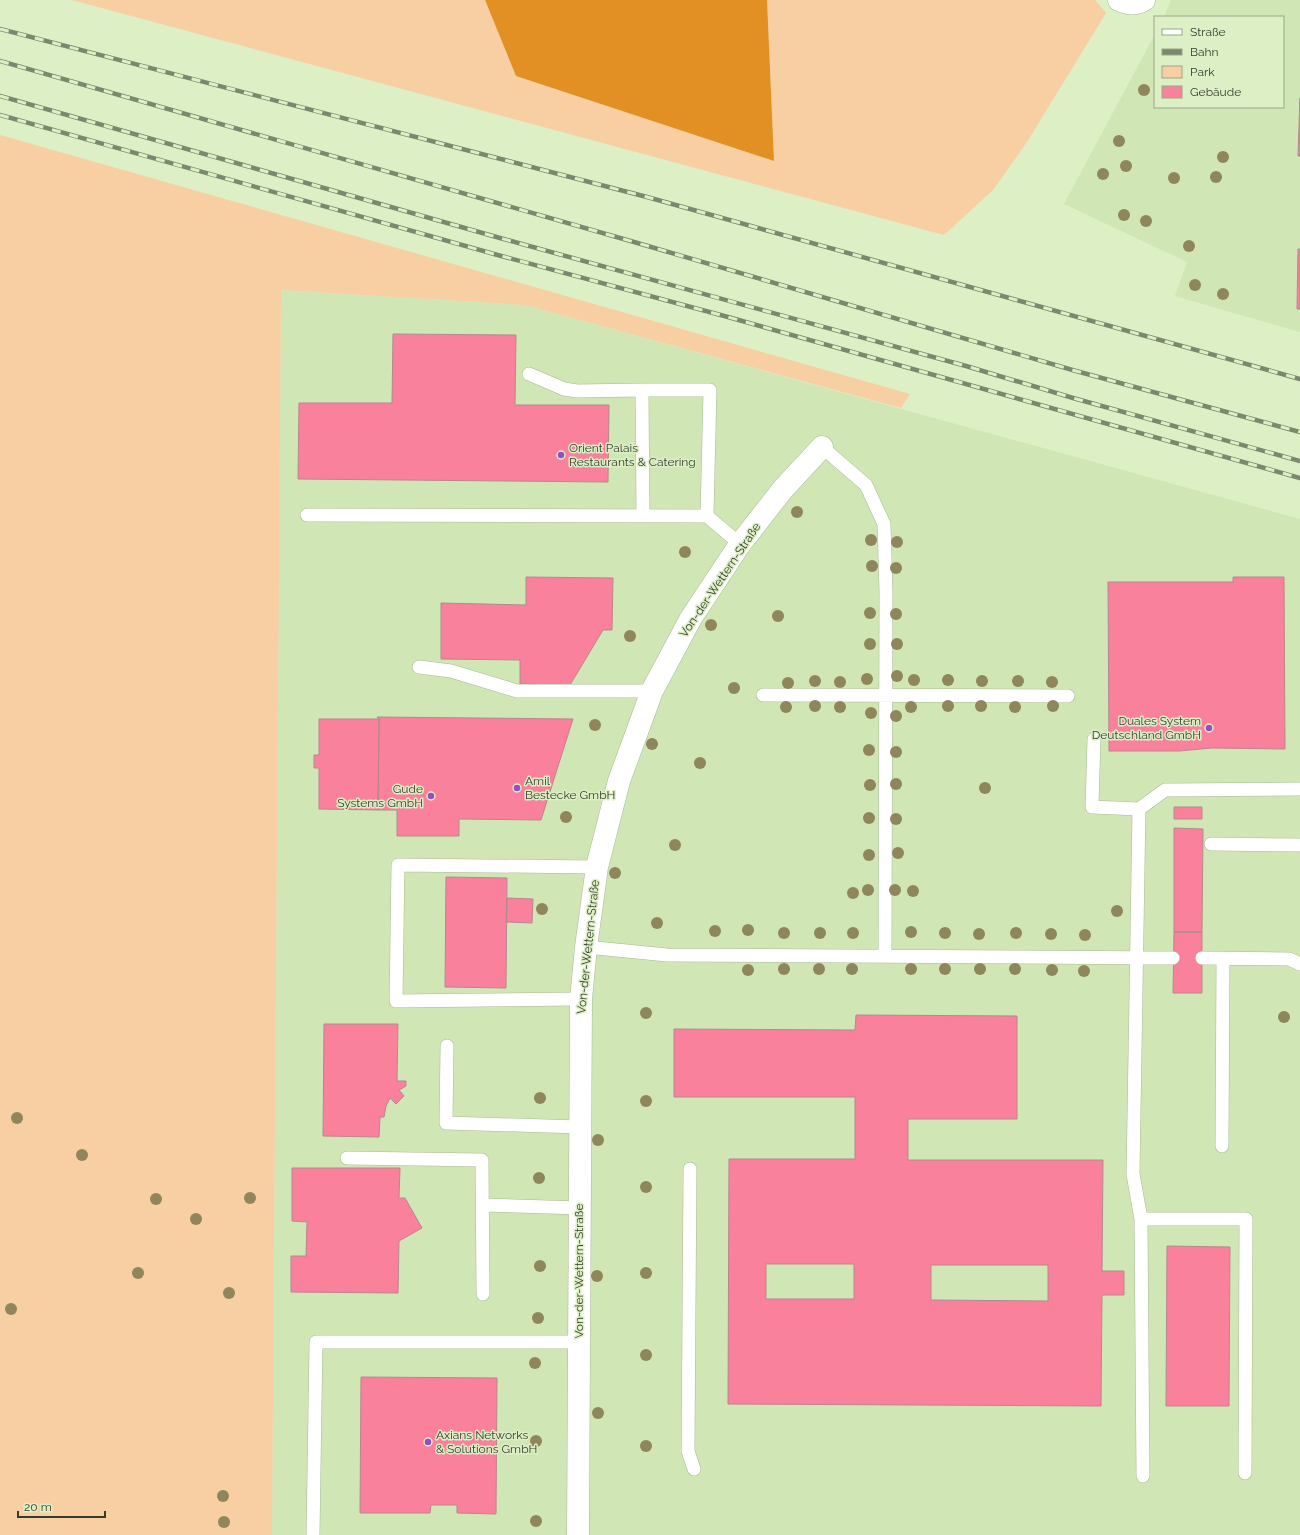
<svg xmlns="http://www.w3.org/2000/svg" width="1300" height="1535" viewBox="0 0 1300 1535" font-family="Raleway,sans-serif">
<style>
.built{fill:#d0e6b5}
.green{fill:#f8cea3}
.forest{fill:#e29023}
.building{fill:#f9819b;stroke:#b7878f;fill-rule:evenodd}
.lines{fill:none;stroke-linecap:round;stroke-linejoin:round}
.lane-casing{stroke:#a8ba92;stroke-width:14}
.street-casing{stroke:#a8ba92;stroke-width:23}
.lane{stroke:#fff;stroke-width:13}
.street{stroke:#fff;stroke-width:22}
.rail-casing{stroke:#7c886d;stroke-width:4.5}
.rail{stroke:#dcefc5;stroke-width:3;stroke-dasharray:9;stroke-linecap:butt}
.tree{fill:#90865c}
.poi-dot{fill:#914fc4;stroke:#dcefc5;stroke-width:1.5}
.labels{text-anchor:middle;stroke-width:3;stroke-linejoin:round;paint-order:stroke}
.poi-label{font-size:12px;fill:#353c2c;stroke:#dcefc5;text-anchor:start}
.street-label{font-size:12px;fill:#353c2c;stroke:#dcefc5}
</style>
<rect width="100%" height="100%" fill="#dcefc5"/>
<path class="built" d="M1171,0H1300V332L1175,296L1187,262L1064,204L1155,34V107H1283V17H1164Z
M281,290L525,305L1300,519V1535H272Z"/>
<path class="green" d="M72,0H485L516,76L774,161L767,0H1095L1106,13L1027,142L993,190L944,235Z
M0,135L910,394L901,408L525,305L281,290L272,1535H0Z"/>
<path class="forest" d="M485,0H767L774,161L516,76Z"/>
<path class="building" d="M1300,98V156H1298Z
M1298,249H1300V309H1297Z
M393,334L516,335L515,405H609L608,482L298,479L299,403H392Z
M526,577L613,578L612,630H603L570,685L520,684V660L441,659V603L526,605Z
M1233,577H1284L1285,749L1212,748L1179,751H1109L1108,582H1233Z
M377,717L573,719L541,820L459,819V836H397V810H378L379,719Z
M319,719H379L378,810L319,809V768H314V755H319Z
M1174,807H1202V819H1174Z
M1174,828L1203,829L1202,932H1174Z
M446,877L507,878L506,988L445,987Z
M507,898L533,899L532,923L506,922Z
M1174,932H1202V993H1173Z
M856,1015L1017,1016V1119H908V1160H1103L1102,1271H1124V1295H1102L1101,1406L728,1404L729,1159H855V1097H674V1029L855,1030ZM766,1264H854V1299H766ZM931,1265H1048V1301L931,1300Z
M324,1024H398L397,1081H406V1086L399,1090L404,1096L396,1104L390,1098L386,1106L384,1117H380L379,1137L323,1136Z
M292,1168H400L399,1198H405L422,1228L399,1241L398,1293L291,1292V1256H306L307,1222L292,1221Z
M1167,1246L1230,1247L1229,1406H1166Z
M361,1377L497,1378L496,1514L457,1513V1505H431L430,1513H360Z"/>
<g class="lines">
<defs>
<path id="lane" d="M529,374L564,389L577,391L642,390L643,515
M642,390H710L707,516
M822,447L866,485L884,524L886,593L885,956
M307,515L707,516L740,544
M419,667L451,671L517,691H652
M763,695L1068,696
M1094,739L1092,807L1139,809L1133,1174L1141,1219L1143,1476
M1139,809L1165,790L1300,789
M1211,844L1300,845
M586,947L667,955L1173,958
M1202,958L1289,959L1300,964
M581,999L396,1001L398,865L597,867
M447,1046L446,1123L579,1127
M1222,1146L1223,958
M347,1158L482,1160L483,1294
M690,1169L688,1451L694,1469
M483,1205L580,1208
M1141,1219H1246L1245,1473
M313,1535L316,1342H579"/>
<path id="street" d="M1119,0C1127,4 1136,5 1144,0
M578,1535L581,999L586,947L597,867L619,781L652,691L691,618L740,544L783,489L822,447"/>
</defs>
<use href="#lane" class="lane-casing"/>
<use href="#street" class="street-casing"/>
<use href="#lane" class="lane"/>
<use href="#street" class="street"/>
<defs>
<path id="rail" d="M0,29L647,197L1300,379
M0,61L634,242L1076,371L1300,432
M0,96L500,238L966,366L1073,398L1300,461
M0,115L494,254L728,317L1300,478"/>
</defs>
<use href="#rail" class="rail-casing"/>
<use href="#rail" class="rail"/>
</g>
<g class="tree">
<circle cx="1144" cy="90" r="6"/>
<circle cx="1119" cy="141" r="6"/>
<circle cx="1223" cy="157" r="6"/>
<circle cx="1126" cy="166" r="6"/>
<circle cx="1103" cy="174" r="6"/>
<circle cx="1216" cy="177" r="6"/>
<circle cx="1174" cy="178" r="6"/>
<circle cx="1124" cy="215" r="6"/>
<circle cx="1146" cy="221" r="6"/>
<circle cx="1189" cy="246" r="6"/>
<circle cx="1195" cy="285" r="6"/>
<circle cx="1223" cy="294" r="6"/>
<circle cx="797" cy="512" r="6"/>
<circle cx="871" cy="540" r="6"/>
<circle cx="897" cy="542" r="6"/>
<circle cx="685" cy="552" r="6"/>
<circle cx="872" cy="566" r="6"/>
<circle cx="896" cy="568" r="6"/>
<circle cx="870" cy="613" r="6"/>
<circle cx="896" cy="614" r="6"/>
<circle cx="778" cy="616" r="6"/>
<circle cx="711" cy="625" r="6"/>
<circle cx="630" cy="636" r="6"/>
<circle cx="870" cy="644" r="6"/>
<circle cx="897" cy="644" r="6"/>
<circle cx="897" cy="676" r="6"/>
<circle cx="867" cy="679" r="6"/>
<circle cx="914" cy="680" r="6"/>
<circle cx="948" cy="680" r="6"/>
<circle cx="815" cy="681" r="6"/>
<circle cx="982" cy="681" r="6"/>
<circle cx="1018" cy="681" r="6"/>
<circle cx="840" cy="682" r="6"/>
<circle cx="1052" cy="682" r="6"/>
<circle cx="788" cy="683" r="6"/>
<circle cx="734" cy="688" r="6"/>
<circle cx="815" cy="706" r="6"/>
<circle cx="948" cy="706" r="6"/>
<circle cx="981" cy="706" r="6"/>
<circle cx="1053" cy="706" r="6"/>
<circle cx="786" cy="707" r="6"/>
<circle cx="840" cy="707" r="6"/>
<circle cx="911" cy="707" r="6"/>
<circle cx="1015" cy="707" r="6"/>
<circle cx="871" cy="713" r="6"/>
<circle cx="896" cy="716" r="6"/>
<circle cx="595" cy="725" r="6"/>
<circle cx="652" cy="744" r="6"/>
<circle cx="869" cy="750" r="6"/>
<circle cx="896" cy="752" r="6"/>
<circle cx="700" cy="763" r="6"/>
<circle cx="896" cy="784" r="6"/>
<circle cx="870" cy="785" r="6"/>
<circle cx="985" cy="788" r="6"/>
<circle cx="566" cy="817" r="6"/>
<circle cx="869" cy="818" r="6"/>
<circle cx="896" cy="819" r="6"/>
<circle cx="675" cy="845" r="6"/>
<circle cx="898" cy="853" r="6"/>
<circle cx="869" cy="855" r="6"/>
<circle cx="615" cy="873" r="6"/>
<circle cx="868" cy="890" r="6"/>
<circle cx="895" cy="890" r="6"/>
<circle cx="913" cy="891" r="6"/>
<circle cx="853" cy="893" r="6"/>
<circle cx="542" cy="909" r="6"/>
<circle cx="1117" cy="911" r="6"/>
<circle cx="657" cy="923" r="6"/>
<circle cx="748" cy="930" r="6"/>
<circle cx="715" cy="931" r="6"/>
<circle cx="911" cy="932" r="6"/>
<circle cx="784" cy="933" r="6"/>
<circle cx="820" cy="933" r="6"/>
<circle cx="853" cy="933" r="6"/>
<circle cx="945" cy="933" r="6"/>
<circle cx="1016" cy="933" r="6"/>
<circle cx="979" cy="934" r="6"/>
<circle cx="1051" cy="934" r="6"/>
<circle cx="1085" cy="935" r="6"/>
<circle cx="784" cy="969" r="6"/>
<circle cx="819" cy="969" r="6"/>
<circle cx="852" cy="969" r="6"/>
<circle cx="911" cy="969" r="6"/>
<circle cx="945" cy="969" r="6"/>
<circle cx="980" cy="969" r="6"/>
<circle cx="1015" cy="969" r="6"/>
<circle cx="748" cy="970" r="6"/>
<circle cx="1052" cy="970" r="6"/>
<circle cx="1084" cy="971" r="6"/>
<circle cx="646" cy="1013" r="6"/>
<circle cx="1284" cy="1017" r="6"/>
<circle cx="540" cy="1098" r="6"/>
<circle cx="646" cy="1101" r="6"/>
<circle cx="17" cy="1118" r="6"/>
<circle cx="598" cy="1140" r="6"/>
<circle cx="82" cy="1155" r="6"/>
<circle cx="539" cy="1178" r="6"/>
<circle cx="646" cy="1187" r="6"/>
<circle cx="250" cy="1198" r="6"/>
<circle cx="156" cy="1199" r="6"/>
<circle cx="196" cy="1219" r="6"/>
<circle cx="540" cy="1266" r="6"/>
<circle cx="138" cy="1273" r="6"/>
<circle cx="646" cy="1273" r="6"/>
<circle cx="597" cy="1276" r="6"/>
<circle cx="229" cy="1293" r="6"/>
<circle cx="11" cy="1309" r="6"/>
<circle cx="538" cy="1318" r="6"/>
<circle cx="646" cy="1355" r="6"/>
<circle cx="535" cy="1363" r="6"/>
<circle cx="598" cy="1413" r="6"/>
<circle cx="536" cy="1441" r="6"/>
<circle cx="646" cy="1446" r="6"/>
<circle cx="223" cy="1496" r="6"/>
<circle cx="536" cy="1521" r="6"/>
<circle cx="224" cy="1522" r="6"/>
</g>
<g class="poi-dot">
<circle cx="561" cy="455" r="4"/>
<circle cx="1209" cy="728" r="4"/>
<circle cx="517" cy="788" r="4"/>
<circle cx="431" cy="796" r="4"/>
<circle cx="428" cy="1442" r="4"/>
</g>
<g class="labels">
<g class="poi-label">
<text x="569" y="452">Orient Palais<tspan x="569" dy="14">Restaurants &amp; Catering</tspan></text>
<text x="1201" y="725" text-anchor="end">Duales System<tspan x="1201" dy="14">Deutschland GmbH</tspan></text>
<text x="525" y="785">Amil<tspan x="525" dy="14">Bestecke GmbH</tspan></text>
<text x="423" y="793" text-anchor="end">Gude<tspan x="423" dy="14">Systems GmbH</tspan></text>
<text x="436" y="1439">Axians Networks<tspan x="436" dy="14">&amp; Solutions GmbH</tspan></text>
</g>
<g class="street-label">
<text transform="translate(720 580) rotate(-56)" y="4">Von-der-Wettern-Straße</text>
<text transform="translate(588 947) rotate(-84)" y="4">Von-der-Wettern-Straße</text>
<text transform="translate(579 1271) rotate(-90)" y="4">Von-der-Wettern-Straße</text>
</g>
</g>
<rect x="1154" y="16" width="130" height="92" fill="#dcefc5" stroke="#99a788"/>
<rect x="1162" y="29" width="20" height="6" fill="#ffffff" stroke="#99a788"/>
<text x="1190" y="36" font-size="12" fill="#353c2c">Straße</text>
<rect x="1162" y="49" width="20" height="6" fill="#7c886d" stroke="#99a788"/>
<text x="1190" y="56" font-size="12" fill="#353c2c">Bahn</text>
<rect x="1162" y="66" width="20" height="12" fill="#f8cea3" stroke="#99a788"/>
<text x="1190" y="76" font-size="12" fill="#353c2c">Park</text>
<rect x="1162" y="86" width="20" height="12" fill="#f9819b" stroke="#99a788"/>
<text x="1190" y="96" font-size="12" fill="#353c2c">Gebäude</text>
<path d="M18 1511v6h87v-6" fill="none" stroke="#353c2c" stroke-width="2"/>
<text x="24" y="1511" font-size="12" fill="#353c2c" stroke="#dcefc5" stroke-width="3" paint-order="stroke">20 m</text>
</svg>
